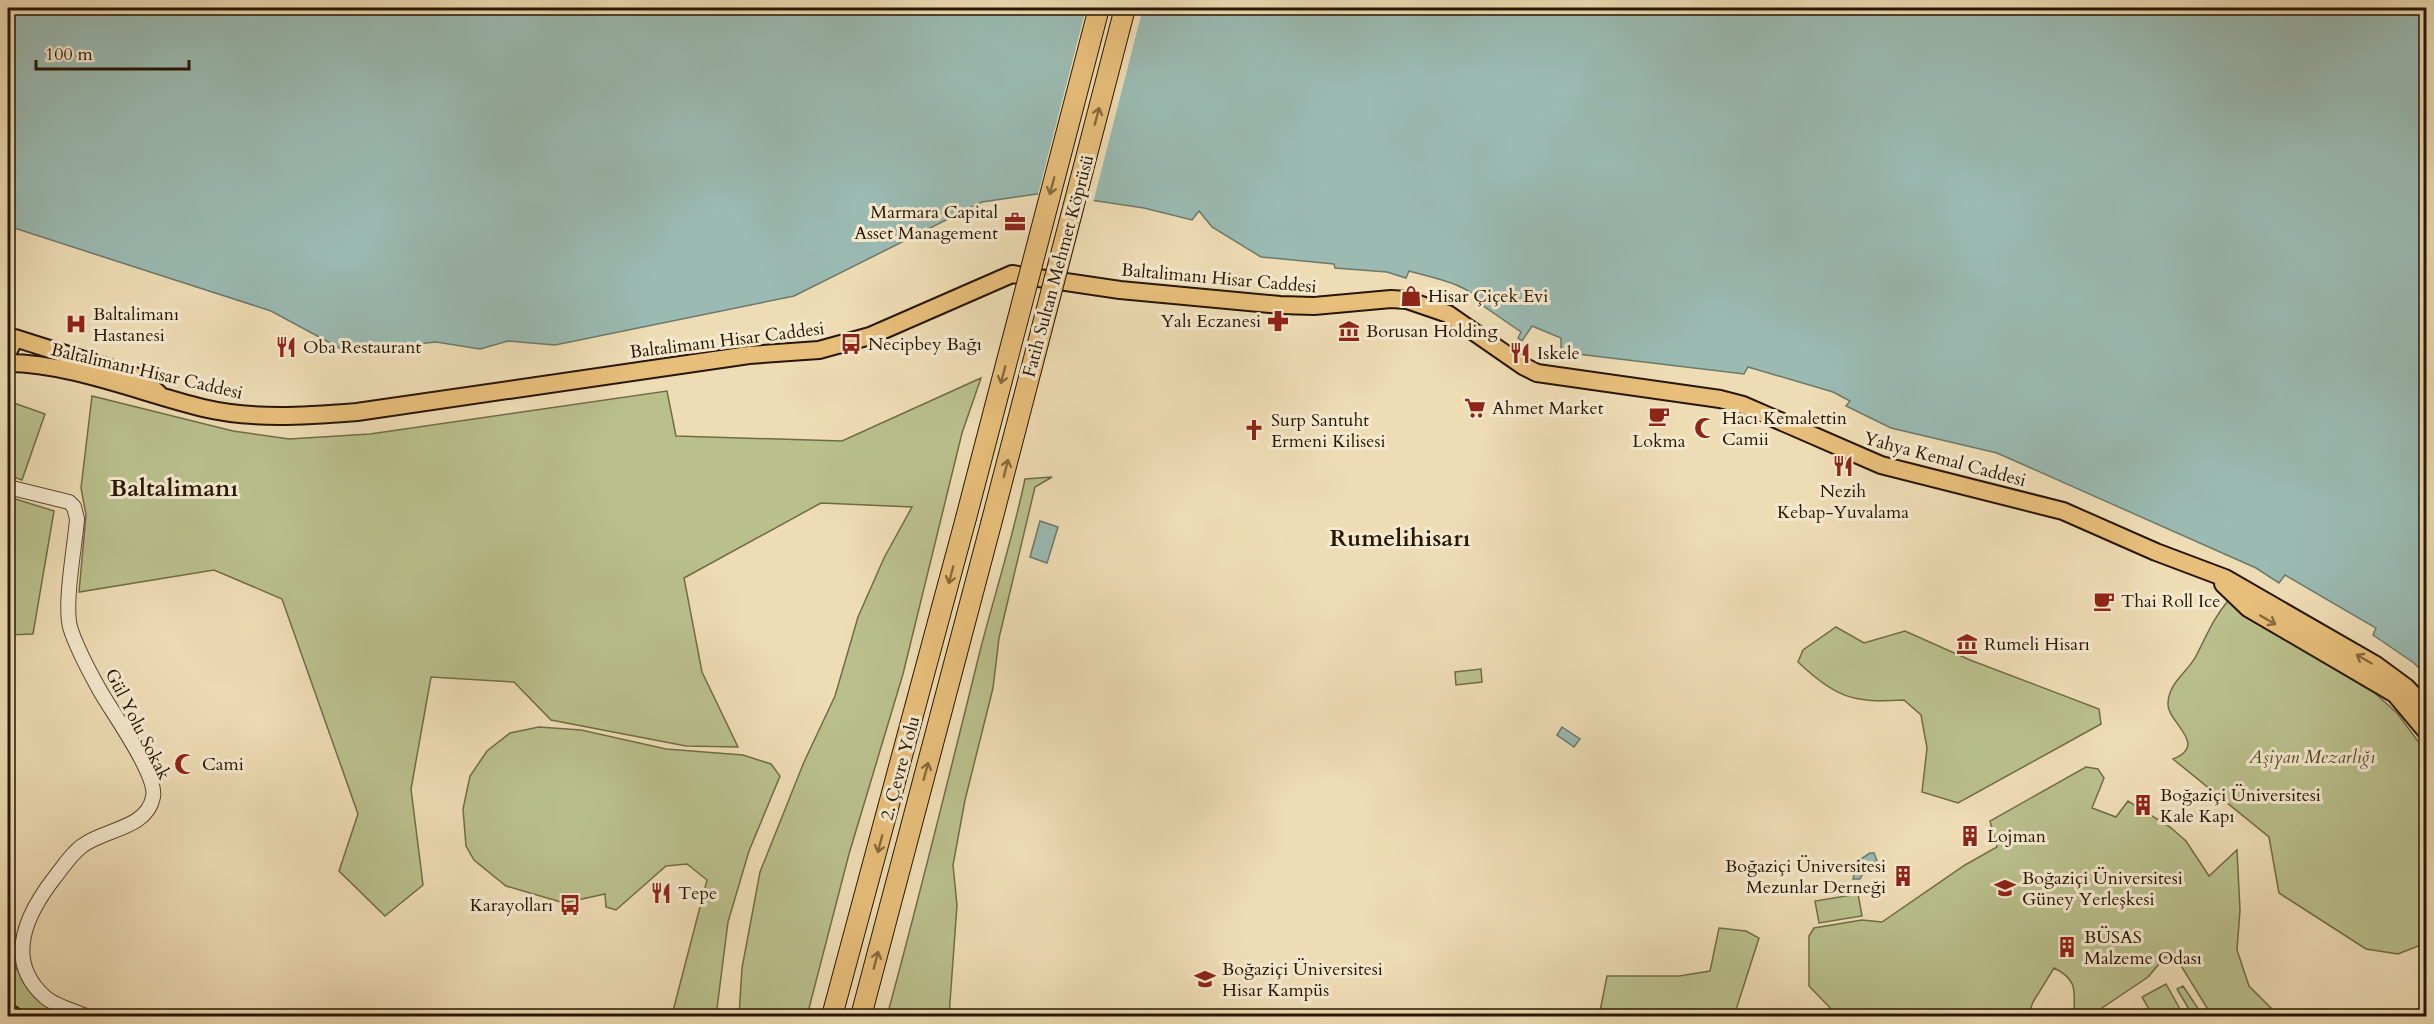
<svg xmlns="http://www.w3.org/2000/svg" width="2434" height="1024" viewBox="0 0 2434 1024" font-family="Cardo,serif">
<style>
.green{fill:#b9c08c;stroke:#706c46;stroke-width:1.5}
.water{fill:#9abab2;stroke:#6c796b;stroke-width:1.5}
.pier{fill:#eedcb4}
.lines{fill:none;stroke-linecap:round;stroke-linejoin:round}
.minor-casing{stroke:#5a482d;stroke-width:16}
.major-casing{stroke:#281700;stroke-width:20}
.highway-casing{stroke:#281700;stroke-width:22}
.minor{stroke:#f4e8ce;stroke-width:14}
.major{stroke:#e7be7a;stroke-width:16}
.highway{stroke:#e7be7a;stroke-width:20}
.highway-bridge-casing{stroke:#281700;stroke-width:22;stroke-linecap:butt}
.highway-bridge{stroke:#e7be7a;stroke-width:20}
.oneway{stroke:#886a3d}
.labels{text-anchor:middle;stroke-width:6;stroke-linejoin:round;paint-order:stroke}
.poi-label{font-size:18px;fill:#281700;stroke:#f4e8ce;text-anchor:start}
.street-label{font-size:18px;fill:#281700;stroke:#f4e8ce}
.park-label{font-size:18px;font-style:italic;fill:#544a2a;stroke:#f4e8ce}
.district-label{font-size:24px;font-weight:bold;fill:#281700;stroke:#f4e8ce}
</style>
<rect width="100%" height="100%" fill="#eedcb4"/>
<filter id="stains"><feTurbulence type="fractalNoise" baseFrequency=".00333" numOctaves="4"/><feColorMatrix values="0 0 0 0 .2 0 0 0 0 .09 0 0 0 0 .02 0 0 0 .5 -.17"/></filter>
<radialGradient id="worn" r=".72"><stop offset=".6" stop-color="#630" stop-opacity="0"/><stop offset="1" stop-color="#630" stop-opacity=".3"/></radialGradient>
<path class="green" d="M981,378L962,433L903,674L849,854L807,1016H739L742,968L760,872L804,762L835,696L858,617L884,558L912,507L821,503L684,578L702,672L738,747L686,746L551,720L514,682L431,677L411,789L423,885L385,916L339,871L358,814L282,599L214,570L79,592L86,515L81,488L92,396L233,431L289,439L370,434L667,391L676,436L842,441Z
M11,402L45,414L22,480L8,475V411Z
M1052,477L1035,487L999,638L993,688L965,800L953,865L957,905L949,1016H887C920,895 950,773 980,651C995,593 1013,537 1025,479Z
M9,497L54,511L33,634L8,635Z
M2228,601L2245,615L2366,685L2397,713L2426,752V943L2398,954L2366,949L2279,893L2269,837L2173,759C2210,744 2166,722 2168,703C2169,682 2187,673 2196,656C2206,637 2214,617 2228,601Z
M1836,627L1864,643L1905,631L1970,660L2099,709L2101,724L1958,803L1922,792L1927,748L1921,715L1904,700C1853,703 1836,698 1798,662L1803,650Z
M1481,669L1482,682L1456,685L1455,672Z
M539,727L581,730L666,749L743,755L771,764L780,776L749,851L728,922L716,1016H674L673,1011L707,880L687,864L666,866L616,910L606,907L605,894L564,903L506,886L474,860L466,846L463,809L470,776L487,751L510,733Z
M2086,767L2098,769L2104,778L2092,808L2116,817L2128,801L2170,827L2186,841L2209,876L2237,850L2240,910L2237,950L2249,986L2279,1016H2212L2180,964L2165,957L2148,977L2090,1016H2074C2074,992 2079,980 2054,968L2033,1002L2028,1016H1838L1809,986V936L1814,928L1862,920L1882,922L1965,865L1997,847L1990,821Z
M1858,894L1862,916L1819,923L1815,901Z
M1719,928L1746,931L1759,938L1734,1016H1599L1607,976H1679L1710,971Z
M8,957L41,1002L74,1016H26L8,1000Z
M2166,984L2184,1016H2153L2142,997Z
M2183,986L2203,1016H2193L2177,989Z"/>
<path class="water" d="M8,8H2426V675L2414,663L2373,635L2376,628L2285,575L2279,583L2256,568L1997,453L1891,428L1846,406L1850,401L1833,392L1748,367L1744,374L1561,352V338L1532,326L1522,341L1518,338L1521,332L1479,303C1472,284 1428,277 1409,271L1406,278L1387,272L1335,268L1334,264L1261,257L1212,227L1199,211L1192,220L1144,208L1044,193L982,202L794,296L555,345L508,341L480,349L436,342L345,351L271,311L14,228L8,180Z
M1040,521L1058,527L1047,563L1030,557Z
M1562,727L1580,739L1574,747L1557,735Z
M1870,853H1874L1877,861L1866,867L1860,879H1853L1854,875L1849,869L1850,866Z"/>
<path class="pier" d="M1086,8H1143L1093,203L1044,196L1037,198Z"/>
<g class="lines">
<defs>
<path id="minor" d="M8,487L69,502L74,507L77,519C75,546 64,602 70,627C76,647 89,671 99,689C111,711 158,775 153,797C147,829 104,829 82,846C71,854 63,867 55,877C27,913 3,960 45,997C55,1006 74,1011 86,1016"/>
<path id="major" d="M8,352L15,338L141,378L159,394
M8,363C69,363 142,393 203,408C254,420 306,416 357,412L749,355L819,350L870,336L1012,274L1120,290L1280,305L1314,306L1391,299L1407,300L1448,314L1523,366L1537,373L1720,399L1743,405L1881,465L2063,511L2156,552L2225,578L2376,665L2406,687L2426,708
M2223,584L2248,608L2395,694L2426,731
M8,1012L14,1016"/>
<path id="highway" d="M832,1016L966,518
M861,1016L991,524"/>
</defs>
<use href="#minor" class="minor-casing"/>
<use href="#major" class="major-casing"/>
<use href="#highway" class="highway-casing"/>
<use href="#minor" class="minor"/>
<use href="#major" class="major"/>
<use href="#highway" class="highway"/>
<defs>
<path id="highway-bridge" d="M966,518L1099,8
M991,524L1125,8"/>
</defs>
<use href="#highway-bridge" class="highway-bridge-casing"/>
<use href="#highway-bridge" class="highway-bridge"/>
</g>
<defs><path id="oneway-shaft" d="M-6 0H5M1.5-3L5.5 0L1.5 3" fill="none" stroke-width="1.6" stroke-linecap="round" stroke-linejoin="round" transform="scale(1.5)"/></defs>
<g class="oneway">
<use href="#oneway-shaft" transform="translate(1097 116) rotate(-75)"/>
<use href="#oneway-shaft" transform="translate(1052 186) rotate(105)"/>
<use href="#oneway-shaft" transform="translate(1003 375) rotate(105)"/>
<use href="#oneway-shaft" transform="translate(1006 468) rotate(-76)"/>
<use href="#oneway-shaft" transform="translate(951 575) rotate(105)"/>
<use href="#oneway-shaft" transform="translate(2268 620) rotate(30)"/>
<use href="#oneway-shaft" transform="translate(2364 659) rotate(-150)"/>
<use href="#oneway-shaft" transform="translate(926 771) rotate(-75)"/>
<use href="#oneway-shaft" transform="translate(880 844) rotate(105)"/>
<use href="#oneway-shaft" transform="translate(876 960) rotate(-75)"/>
</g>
<defs>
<symbol id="office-bare" viewBox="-9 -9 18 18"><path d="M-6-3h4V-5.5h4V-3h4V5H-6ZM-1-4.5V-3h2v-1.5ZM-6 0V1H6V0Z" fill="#8f2418" stroke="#f4e8ce" stroke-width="2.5" paint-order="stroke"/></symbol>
<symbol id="shop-bare" viewBox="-9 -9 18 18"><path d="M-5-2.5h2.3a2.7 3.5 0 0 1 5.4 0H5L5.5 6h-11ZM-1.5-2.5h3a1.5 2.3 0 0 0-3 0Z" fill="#8f2418" stroke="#f4e8ce" stroke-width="2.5" paint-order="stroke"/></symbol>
<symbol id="pharmacy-bare" viewBox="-9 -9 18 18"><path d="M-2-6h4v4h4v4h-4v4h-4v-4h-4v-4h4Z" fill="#8f2418" stroke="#f4e8ce" stroke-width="2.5" paint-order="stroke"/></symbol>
<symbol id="hospital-bare" viewBox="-9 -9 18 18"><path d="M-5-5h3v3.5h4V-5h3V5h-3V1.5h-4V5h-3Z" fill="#8f2418" stroke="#f4e8ce" stroke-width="2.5" paint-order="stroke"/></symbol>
<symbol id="museum-bare" viewBox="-9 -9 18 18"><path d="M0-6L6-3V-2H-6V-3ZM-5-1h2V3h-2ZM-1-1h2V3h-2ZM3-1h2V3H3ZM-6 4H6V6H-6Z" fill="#8f2418" stroke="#f4e8ce" stroke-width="2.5" paint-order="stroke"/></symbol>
<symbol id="bus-bare" viewBox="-9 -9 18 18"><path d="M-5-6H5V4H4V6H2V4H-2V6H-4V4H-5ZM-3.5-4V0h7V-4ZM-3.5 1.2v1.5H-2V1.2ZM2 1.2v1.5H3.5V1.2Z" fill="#8f2418" stroke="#f4e8ce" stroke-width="2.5" paint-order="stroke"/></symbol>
<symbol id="restaurant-bare" viewBox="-9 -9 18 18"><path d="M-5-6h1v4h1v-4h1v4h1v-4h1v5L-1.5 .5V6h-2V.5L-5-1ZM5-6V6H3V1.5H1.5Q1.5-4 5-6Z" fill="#8f2418" stroke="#f4e8ce" stroke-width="2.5" paint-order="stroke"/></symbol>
<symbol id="supermarket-bare" viewBox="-9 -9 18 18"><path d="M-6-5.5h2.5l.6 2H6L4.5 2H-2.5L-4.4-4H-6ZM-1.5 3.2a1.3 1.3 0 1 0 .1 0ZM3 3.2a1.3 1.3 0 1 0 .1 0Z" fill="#8f2418" stroke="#f4e8ce" stroke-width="2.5" paint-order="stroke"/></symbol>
<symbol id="cafe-bare" viewBox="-9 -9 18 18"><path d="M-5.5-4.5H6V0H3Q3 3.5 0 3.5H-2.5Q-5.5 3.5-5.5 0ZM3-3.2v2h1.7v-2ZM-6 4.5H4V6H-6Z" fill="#8f2418" stroke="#f4e8ce" stroke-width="2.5" paint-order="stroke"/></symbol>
<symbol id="mosque-bare" viewBox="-9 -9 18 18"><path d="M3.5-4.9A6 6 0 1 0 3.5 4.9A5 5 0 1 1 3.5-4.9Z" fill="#8f2418" stroke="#f4e8ce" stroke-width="2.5" paint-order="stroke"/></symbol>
<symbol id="church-bare" viewBox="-9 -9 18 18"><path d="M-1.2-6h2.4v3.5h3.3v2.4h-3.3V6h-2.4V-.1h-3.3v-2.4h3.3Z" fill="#8f2418" stroke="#f4e8ce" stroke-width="2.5" paint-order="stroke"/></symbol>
<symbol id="building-bare" viewBox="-9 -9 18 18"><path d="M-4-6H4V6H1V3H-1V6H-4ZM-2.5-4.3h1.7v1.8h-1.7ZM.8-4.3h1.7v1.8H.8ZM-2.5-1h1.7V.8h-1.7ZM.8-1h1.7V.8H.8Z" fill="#8f2418" stroke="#f4e8ce" stroke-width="2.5" paint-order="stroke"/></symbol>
<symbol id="university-bare" viewBox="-9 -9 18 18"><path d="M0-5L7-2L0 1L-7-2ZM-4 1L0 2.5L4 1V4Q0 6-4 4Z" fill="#8f2418" stroke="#f4e8ce" stroke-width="2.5" paint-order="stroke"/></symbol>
</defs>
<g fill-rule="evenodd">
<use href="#office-bare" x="1000" y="207" width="30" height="30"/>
<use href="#shop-bare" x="1396" y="281" width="30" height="30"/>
<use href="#pharmacy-bare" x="1263" y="306" width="30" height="30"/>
<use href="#hospital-bare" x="61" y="309" width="30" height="30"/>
<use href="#museum-bare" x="1334" y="316" width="30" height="30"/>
<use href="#bus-bare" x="836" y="329" width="30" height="30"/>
<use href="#restaurant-bare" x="271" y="332" width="30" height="30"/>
<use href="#restaurant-bare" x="1505" y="338" width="30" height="30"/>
<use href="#supermarket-bare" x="1460" y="393" width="30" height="30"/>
<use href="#cafe-bare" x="1644" y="401" width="30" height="30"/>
<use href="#mosque-bare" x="1690" y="413" width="30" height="30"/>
<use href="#church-bare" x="1239" y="415" width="30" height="30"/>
<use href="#restaurant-bare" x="1828" y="451" width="30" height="30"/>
<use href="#cafe-bare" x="2089" y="586" width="30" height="30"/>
<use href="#museum-bare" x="1952" y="629" width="30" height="30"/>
<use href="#mosque-bare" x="170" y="749" width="30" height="30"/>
<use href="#building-bare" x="2128" y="790" width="30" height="30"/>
<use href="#building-bare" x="1955" y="821" width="30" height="30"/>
<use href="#building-bare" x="1888" y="861" width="30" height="30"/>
<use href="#university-bare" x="1990" y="873" width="30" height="30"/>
<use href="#restaurant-bare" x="646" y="878" width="30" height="30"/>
<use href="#bus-bare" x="555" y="890" width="30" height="30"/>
<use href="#building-bare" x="2052" y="932" width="30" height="30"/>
<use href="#university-bare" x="1190" y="964" width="30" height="30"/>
</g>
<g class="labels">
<g class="poi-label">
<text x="998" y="218" text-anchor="end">Marmara Capital<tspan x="998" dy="21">Asset Management</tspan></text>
<text x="1428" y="302">Hisar Çiçek Evi</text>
<text x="93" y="320">Baltalimanı<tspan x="93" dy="21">Hastanesi</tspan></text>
<text x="1261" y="327" text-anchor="end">Yalı Eczanesi</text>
<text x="1366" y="337">Borusan Holding</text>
<text x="868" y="350">Necipbey Bağı</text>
<text x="303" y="353">Oba Restaurant</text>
<text x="1537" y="359">Iskele</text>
<text x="1492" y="414">Ahmet Market</text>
<text x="1722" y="424">Hacı Kemalettin<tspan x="1722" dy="21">Camii</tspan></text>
<text x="1271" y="426">Surp Santuht<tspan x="1271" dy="21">Ermeni Kilisesi</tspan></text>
<text x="1659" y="447" text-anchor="middle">Lokma</text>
<text x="1843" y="497" text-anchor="middle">Nezih<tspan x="1843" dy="21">Kebap-Yuvalama</tspan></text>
<text x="2121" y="607">Thai Roll Ice</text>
<text x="1984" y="650">Rumeli Hisarı</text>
<text x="202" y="770">Cami</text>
<text x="2160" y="801">Boğaziçi Üniversitesi<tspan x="2160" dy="21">Kale Kapı</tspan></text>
<text x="1987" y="842">Lojman</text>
<text x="1886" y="872" text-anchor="end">Boğaziçi Üniversitesi<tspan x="1886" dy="21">Mezunlar Derneği</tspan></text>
<text x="2022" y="884">Boğaziçi Üniversitesi<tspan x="2022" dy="21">Güney Yerleşkesi</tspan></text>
<text x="678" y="899">Tepe</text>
<text x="553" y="911" text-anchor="end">Karayolları</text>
<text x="2084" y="943">BÜSAS<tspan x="2084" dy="21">Malzeme Odası</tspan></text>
<text x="1222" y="975">Boğaziçi Üniversitesi<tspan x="1222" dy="21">Hisar Kampüs</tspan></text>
</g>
<g class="street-label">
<text transform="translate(1058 266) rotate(-75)" y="6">Fatih Sultan Mehmet Köprüsü</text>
<text transform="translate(1219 278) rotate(5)" y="6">Baltalimanı Hisar Caddesi</text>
<text transform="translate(727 340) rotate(-7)" y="6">Baltalimanı Hisar Caddesi</text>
<text transform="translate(147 371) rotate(13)" y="6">Baltalimanı Hisar Caddesi</text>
<text transform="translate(1945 459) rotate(15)" y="6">Yahya Kemal Caddesi</text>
<text transform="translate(138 724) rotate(63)" y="6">Gül Yolu Sokak</text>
<text transform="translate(900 768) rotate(-75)" y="6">2. Çevre Yolu</text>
</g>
<g class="park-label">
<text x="2312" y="763">Aşiyan Mezarlığı</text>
</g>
<g class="district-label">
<text x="174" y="496">Baltalimanı</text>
<text x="1400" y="546">Rumelihisarı</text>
</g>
</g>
<rect width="2434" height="1024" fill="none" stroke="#eedcb4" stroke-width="30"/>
<rect x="9" y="9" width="2416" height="1006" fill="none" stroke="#281700" stroke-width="3"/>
<rect x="15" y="15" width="2404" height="994" fill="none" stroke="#281700" stroke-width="1.5"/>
<path d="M36 60v9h153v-9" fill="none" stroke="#281700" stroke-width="3"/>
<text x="45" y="60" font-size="18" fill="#281700" stroke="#f4e8ce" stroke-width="4.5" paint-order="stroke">100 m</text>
<rect width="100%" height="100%" filter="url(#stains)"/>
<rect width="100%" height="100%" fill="url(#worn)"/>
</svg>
